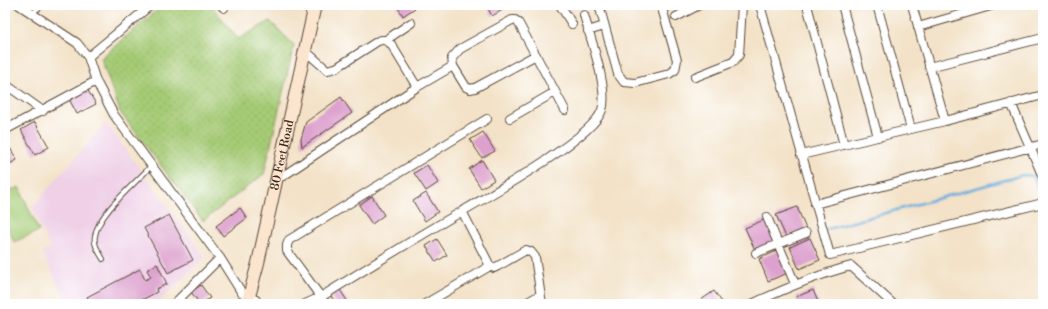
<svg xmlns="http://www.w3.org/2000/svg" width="1048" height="309" viewBox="0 0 1048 309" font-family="'Libre Bodoni',serif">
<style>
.built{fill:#efd0e7}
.grass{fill:url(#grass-dots);stroke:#707a4a}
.pitch{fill:#a5cb75;stroke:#707a4a}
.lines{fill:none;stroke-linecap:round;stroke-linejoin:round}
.stream{stroke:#6aaddf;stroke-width:2.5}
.building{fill:#dda1ce}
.service-casing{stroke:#574637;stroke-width:6}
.minor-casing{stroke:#574637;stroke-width:10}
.secondary-casing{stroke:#574637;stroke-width:14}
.service{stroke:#fff;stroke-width:4}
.minor{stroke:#fff;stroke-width:8}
.secondary{stroke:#fce5cf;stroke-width:12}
.labels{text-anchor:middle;stroke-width:3;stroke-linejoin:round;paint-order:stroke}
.street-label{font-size:12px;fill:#3b2a1e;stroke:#fff}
</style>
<defs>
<pattern id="grass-dots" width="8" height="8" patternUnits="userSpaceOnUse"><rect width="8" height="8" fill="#a5cb75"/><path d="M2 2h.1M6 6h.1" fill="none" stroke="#8fae65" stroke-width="1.8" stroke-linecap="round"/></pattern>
</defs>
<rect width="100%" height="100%" fill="#fff"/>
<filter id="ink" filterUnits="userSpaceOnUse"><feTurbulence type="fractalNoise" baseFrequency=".025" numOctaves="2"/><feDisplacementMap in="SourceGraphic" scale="8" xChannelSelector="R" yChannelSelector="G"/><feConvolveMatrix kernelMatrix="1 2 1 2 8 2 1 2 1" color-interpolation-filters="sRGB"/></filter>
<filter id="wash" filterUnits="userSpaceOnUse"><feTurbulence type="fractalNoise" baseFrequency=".012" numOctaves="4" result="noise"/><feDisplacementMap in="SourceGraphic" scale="16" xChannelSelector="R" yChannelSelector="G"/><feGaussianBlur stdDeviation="0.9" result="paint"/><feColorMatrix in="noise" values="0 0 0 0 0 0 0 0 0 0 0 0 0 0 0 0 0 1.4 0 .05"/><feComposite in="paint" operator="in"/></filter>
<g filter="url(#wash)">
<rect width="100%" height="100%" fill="#f3e2c7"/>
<path class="built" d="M106,123L205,257L156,304H68L42,252L50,248L32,207Z"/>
<path class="grass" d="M163,5H211L238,39L270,21L294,45L264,174L203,221L120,112L101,58Z"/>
<path class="pitch" d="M19,187L39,231L14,242L5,221V193Z"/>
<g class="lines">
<path class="stream" d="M824,230L1023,175L1033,176L1043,197"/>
</g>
<g id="blocks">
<path class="building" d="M398,5H413L415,8L403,16L397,6Z
M486,5H511L492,16Z
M87,89L96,104L77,114L69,99Z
M341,97L352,113L302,147L301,139L306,122Z
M35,122L49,147L35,155L21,130Z
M483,132L495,151L482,158L470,140Z
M6,141L17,160L6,166L5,164V142Z
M482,160L494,180L481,188L469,169Z
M427,165L438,183L426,191L414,173Z
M426,193L438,212L425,221L413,201Z
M372,196L384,215L372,224L359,205Z
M797,207L806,229L786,237L776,215Z
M240,208L247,218L223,236L216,226Z
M169,215L193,260L168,273L144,228Z
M766,219L775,241L755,250L745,228Z
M810,238L820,260L799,269L790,247Z
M437,239L447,255L436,262L426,246Z
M779,250L788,273L768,281L759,259Z
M157,264L167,284L156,289L157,292L134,304H91L87,297L140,269L145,280L151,277L147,270Z
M201,285L210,298L200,304L191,292Z
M340,290L348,302L345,304H336L331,296Z
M813,290L819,304H799L796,297Z
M714,291L722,302L718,304H704L701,300Z"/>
</g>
</g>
<g filter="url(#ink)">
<use href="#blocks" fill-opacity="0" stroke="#574637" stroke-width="1"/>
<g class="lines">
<defs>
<path id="service" d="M32,13L43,5
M103,259C99,252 93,244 95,236C98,213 136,183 151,166"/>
<path id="minor" d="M19,5L77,43L88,57L96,81L114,115L220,258L242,293L256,300L257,304
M221,5L224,8
M307,5L312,16
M560,5L572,24
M599,5L618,74L624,82L635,83L669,74L675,70L677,60L661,5
M760,5L830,255L1043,203
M807,5L844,145
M842,5L878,137
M877,5L911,129
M912,5L945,121
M676,17L699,5
M918,27L994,5
M588,31L604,26
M386,40L411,23
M310,55L327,70L336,68L378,41C384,39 386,40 391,44L417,87
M88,57L151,5
M453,66L466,87L470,89L475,88L536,55
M929,67L1043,38
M695,77L733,62L739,55L742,5
M5,84L43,111
M1011,103L1043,177
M510,118L555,92
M5,130L96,81
M801,155L945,121L1043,95
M283,176L417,87L453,66L452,58L460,49L512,20H515L518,22L565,110
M815,204L1043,144
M462,211L490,266L494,268L498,266L526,250L531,252L535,257L542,304
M767,217L795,284
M756,253L806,233
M174,304L220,258
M305,304L321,297C359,273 398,249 437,226C468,207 593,140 602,110C609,89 590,37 584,15
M326,304L287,251V245L289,240L487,119
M425,304L490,266
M524,304L540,295
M752,304C784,289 816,275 851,266L893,304"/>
<g id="secondary">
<path id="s1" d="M247,304L258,263L315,5"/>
</g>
</defs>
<use href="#service" class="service-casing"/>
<use href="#minor" class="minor-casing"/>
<use href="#secondary" class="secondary-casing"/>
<use href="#service" class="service"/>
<use href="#minor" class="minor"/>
<use href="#secondary" class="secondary"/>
</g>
</g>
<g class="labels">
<g class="street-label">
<text dy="4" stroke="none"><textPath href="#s1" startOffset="153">80 Feet Road</textPath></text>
</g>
</g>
<rect width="1048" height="309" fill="none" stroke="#fff" stroke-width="20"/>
</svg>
